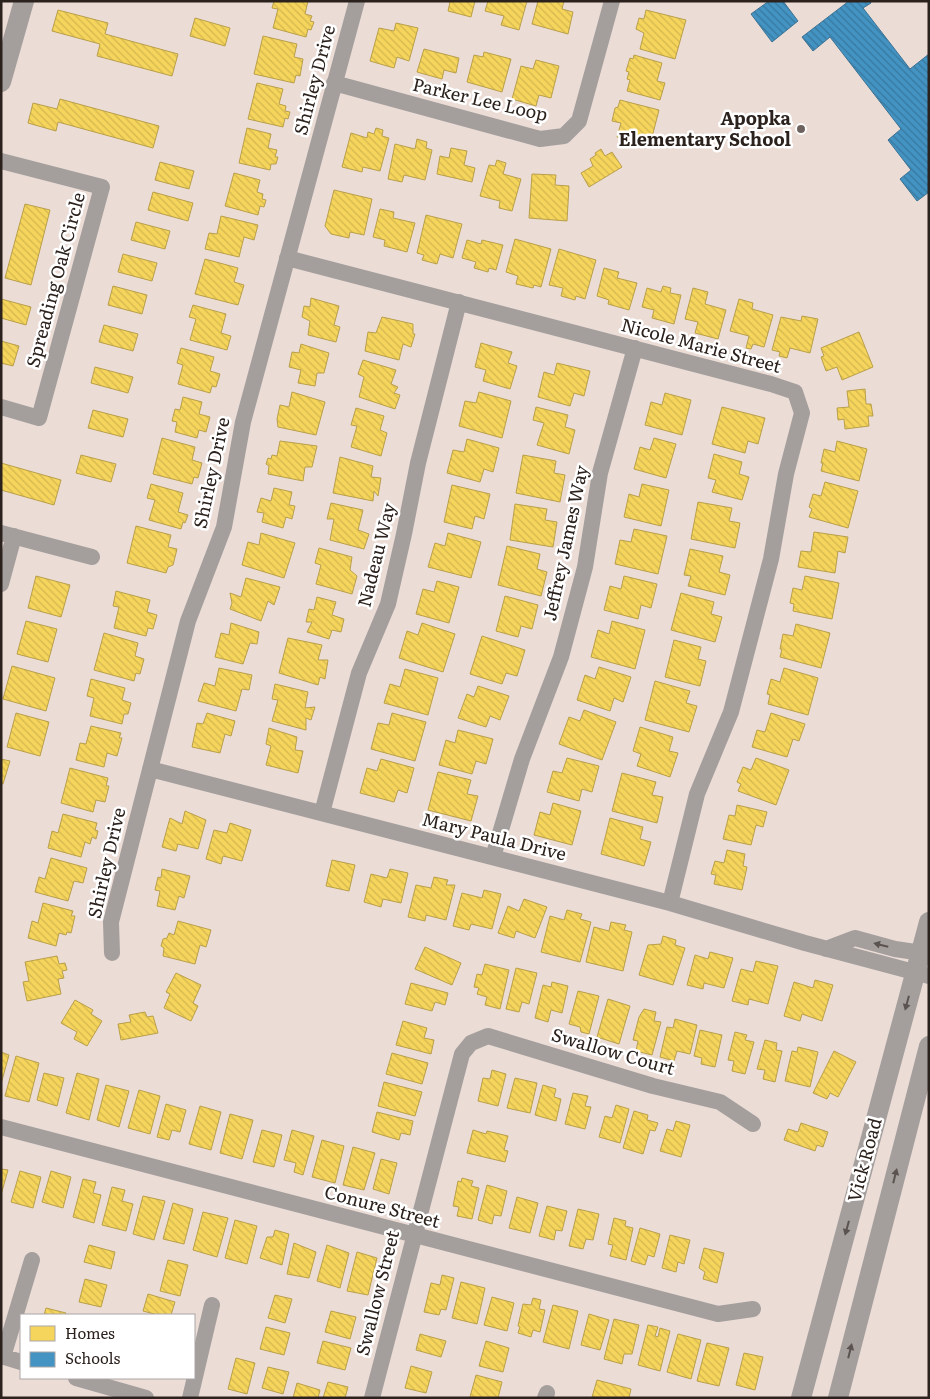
<svg xmlns="http://www.w3.org/2000/svg" width="930" height="1399" viewBox="0 0 930 1399" font-family="Literata,serif">
<style>
.homes{fill:url(#homes-back-hatch);stroke:#b99f49}
.schools{fill:url(#schools-back-hatch);stroke:#3c7191}
.lines{fill:none;stroke-linecap:round;stroke-linejoin:round}
.minor{stroke:#a49f9d;stroke-width:16}
.tertiary{stroke:#a49f9d;stroke-width:20}
.oneway{fill:#5b5350}
.poi-dot{fill:#6e625e;stroke:#fff;stroke-width:2}
.labels{text-anchor:middle;stroke-width:5;stroke-linejoin:round;paint-order:stroke}
.street-label{font-size:18px;fill:#2b211d;stroke:#fff}
.poi-label{font-size:18px;font-weight:bold;fill:#2b211d;stroke:#fff;text-anchor:end}
</style>
<defs>
<pattern id="homes-back-hatch" width="6" height="6" patternUnits="userSpaceOnUse" patternTransform="scale(1.25)"><rect width="6" height="6" fill="#f6d55c"/><path d="M-1 5l2 2M0 0l6 6M5-1l2 2" fill="none" stroke="#d3b750"/></pattern>
<pattern id="schools-back-hatch" width="6" height="6" patternUnits="userSpaceOnUse" patternTransform="scale(1.25)"><rect width="6" height="6" fill="#4393c3"/><path d="M-1 5l2 2M0 0l6 6M5-1l2 2" fill="none" stroke="#38789e"/></pattern>
</defs>
<rect width="100%" height="100%" fill="#ebdcd6"/>
<path class="homes" d="M274,1H308L305,14L312,16L310,21L314,22L311,30L308,29L306,37L273,28L278,9L272,8Z
M449,1H475L471,17L448,11L450,2Z
M488,1H527L519,30L501,25L504,16L485,11Z
M538,1H564L562,9L573,12L568,34L532,24Z
M58,10L108,23L105,34L178,54L172,76L97,56L100,44L52,31Z
M646,10L686,20L675,59L640,49L644,33L636,29L639,18L644,19Z
M195,18L230,28L225,46L190,36Z
M396,23L418,28L409,61L397,57L394,68L370,61L379,28L394,31Z
M263,36L297,44L294,57L303,59L300,76L296,75L294,83L254,74Z
M424,49L459,58L456,73L444,70L442,79L417,72Z
M484,52L511,59L502,92L467,82L474,55L483,57Z
M634,55L662,63L657,81L665,83L660,100L627,91L630,80L627,79L629,72L626,71L630,58L633,59Z
M536,60L559,66L551,98L539,95L536,106L512,99L521,66L533,69Z
M257,83L283,89L279,104L286,106L285,111L290,112L288,119L285,118L283,127L248,119Z
M60,99L159,126L153,148L58,122L56,131L28,123L33,103L57,109Z
M620,100L659,110L650,145L617,137L621,123L612,121L615,108L618,107Z
M247,128L271,134L268,148L277,150L275,157H278L276,164H271L270,170L239,163Z
M376,128L383,130L382,136L389,138L380,171L363,167L362,172L342,167L351,133L367,138L368,132L374,134Z
M417,139L427,142L426,148L432,150L425,180L404,175L402,182L388,179L395,144L415,149Z
M451,148L467,151L464,165L475,168L472,182L437,174L440,156L449,158Z
M601,149L605,156L612,152L622,167L589,187L581,173L593,166L590,159L596,155L595,153Z
M497,160L506,163L503,174L521,179L512,211L499,208L500,201L480,196L489,165L495,166Z
M160,162L194,171L189,189L155,180Z
M234,173L260,180L257,192L263,194L262,199L266,200L264,207L260,206L258,215L225,206Z
M532,174L556,175L555,185L569,186L567,221L529,218Z
M334,190L372,199L364,235L350,232L349,238L331,234L325,226Z
M153,192L193,203L188,221L148,210Z
M25,204L50,210L31,285L5,278Z
M380,209L394,212L393,218L415,223L407,252L384,246L385,240L373,237Z
M426,215L462,224L453,258L440,254L437,264L422,260L424,255L417,253Z
M221,216L258,225L254,240L244,237L239,257L205,249L209,233L217,234Z
M136,222L170,231L165,249L131,240Z
M515,239L551,249L541,287L534,285L533,288L516,284L518,276L506,272Z
M467,240L481,244L482,240L503,245L496,270L489,268L488,272L474,268L476,262L462,258Z
M559,249L596,260L585,299L576,296L575,300L561,296L563,288L549,285Z
M123,254L157,263L152,281L118,272Z
M205,259L238,268L234,282L244,285L238,305L195,294Z
M604,268L619,272L617,278L637,283L629,310L608,304L609,300L597,296Z
M113,286L147,295L142,314L108,305Z
M663,286L671,288L670,293L681,295L674,324L652,318L654,310L642,307L647,288L661,292Z
M693,288L708,292L705,304L726,310L718,339L695,333L698,322L685,319Z
M311,298L339,306L334,325L340,327L336,342L308,335L310,321L302,317L304,306L310,307Z
M1,299L31,307L26,325L1,318Z
M739,299L753,303L752,309L773,315L764,347L753,344L751,349L746,348L749,336L730,331Z
M193,305L226,314L221,333L231,336L227,350L190,340L196,319L189,317Z
M802,316L818,319L810,353L790,348L787,358L779,356L780,352L772,350L781,317L801,321Z
M382,317L413,324V334H415L411,347L403,344L399,360L365,351L368,332L376,333Z
M104,325L138,334L133,351L99,342Z
M859,332L873,367L842,380L837,367L826,371L821,357L824,356L821,348Z
M1,341L19,346L13,366L1,363Z
M481,343L512,352L508,363L517,366L510,389L483,381L486,370L475,367Z
M301,344L329,353L324,373H317L315,386L298,383L301,370L289,367L292,352L299,353Z
M181,348L214,357L210,371L220,374L216,387L212,386L210,393L178,384L183,365L177,363Z
M363,360L396,370L391,384L398,387L394,393L400,395L395,409L359,397L364,377L358,374Z
M557,363L590,371L584,396L574,393L570,406L538,397L544,372L554,375Z
M95,367L133,377L128,393L91,383Z
M865,389L866,404H871L873,416H868L869,426L845,429L844,419L838,420L837,408L849,407L847,391Z
M292,392L325,402L316,435L278,427L277,419L280,405L289,407Z
M479,392L511,401L502,438L459,426L465,401L476,403Z
M665,393L691,400L682,435L645,425L651,402L662,405Z
M183,397L202,402L199,414L210,417L206,432L199,430L197,438L175,432L177,422L172,421L175,409L180,410Z
M536,407L568,415L565,427L575,430L569,454L537,445L544,423L533,420Z
M722,407L765,418L758,444L748,441L745,453L712,444Z
M356,408L384,416L380,430L387,433L381,456L351,447L357,426L351,425Z
M93,410L128,419L123,437L88,428Z
M162,438L195,447L192,460L202,463L198,478L194,477L192,484L153,474Z
M654,438L676,444L666,478L634,469L640,447L650,450Z
M467,439L499,448L493,472L484,469L480,482L447,473L453,450L464,452Z
M280,441L317,446L312,467H305L303,481L268,474L269,466L266,464L268,458L271,459L272,455L277,456Z
M837,441L867,449L859,481L821,471L823,463H821L824,449L835,452Z
M714,454L742,462L739,474L749,477L742,500L712,492L716,480L708,478Z
M81,455L116,464L111,482L76,473Z
M523,455L556,461L554,473L565,475L560,502L516,493Z
M340,457L373,466L371,477L381,478L378,496L374,491L373,501L333,493Z
M1,463L61,480L54,505L1,490Z
M825,482L858,491L848,528L809,517L812,509L809,507L813,494L821,496Z
M151,484L183,493L178,512L188,515L185,523L183,522L181,529L149,520L155,500L147,498Z
M642,484L669,490L661,526L624,517L629,494L639,497Z
M452,485L490,494L484,519L475,516L472,529L444,522Z
M274,488L292,492L289,505L295,506L292,519L286,517L283,528L262,522L264,513L257,512L261,498L271,501Z
M698,502L732,508L729,521L740,523L735,548L691,539Z
M331,503L363,510L358,530L369,534L364,549L330,540L334,519H327Z
M515,504L547,509L545,520L557,522L553,547L510,540Z
M136,526L171,535L168,547L177,549L173,565L168,567L166,573L127,563Z
M634,529L667,536L658,574L615,564L620,540L631,542Z
M814,532L848,537L845,553L838,551L835,573L798,567L801,551L811,552Z
M261,533L295,543L284,578L242,565L248,542L259,545Z
M448,533L481,542L471,578L428,567L435,543L445,546Z
M507,546L540,554L537,569L547,572L541,596L498,585Z
M319,548L352,557L350,570L357,576L352,594L316,584L321,565L315,563Z
M690,549L723,556L719,572L730,575L725,595L688,586L691,576L684,575Z
M36,576L70,585L61,617L28,608Z
M624,576L657,584L651,608L641,605L638,619L604,610L610,586L621,589Z
M805,576L839,583L832,619L793,611L794,604L790,603L793,588L802,590Z
M246,578L280,587L274,605L268,601L261,621L230,609L232,603L230,593L241,597Z
M437,581L459,587L449,623L416,614L423,589L434,592Z
M116,591L150,600L147,612L157,615L153,629L148,628L146,636L114,628L119,607L113,606Z
M681,593L714,602L711,614L722,617L715,642L671,630Z
M505,596L538,605L532,629L521,626L518,637L496,631Z
M317,597L336,602L332,615L344,619L341,632L332,630L329,639L307,632L312,622H306L309,609L314,610Z
M26,621L57,629L48,662L17,654Z
M612,621L645,630L635,669L591,657L598,630L609,634Z
M231,623L259,632L257,644L250,643L243,664L215,657L221,633L229,635Z
M422,623L455,634L443,672L399,658L407,631L418,635Z
M796,624L830,633L821,668L780,657L782,649H780L783,634L793,636Z
M104,633L138,643L135,656L144,659L140,674L136,673L134,681L94,670Z
M482,636L525,650L517,676L506,673L502,684L470,674Z
M288,638L322,645L318,660H328L325,679L320,677L318,685L279,673Z
M674,640L701,647L698,659L706,661L700,686L665,677Z
M12,666L55,678L46,711L3,699Z
M599,667L631,677L623,702L614,698L610,711L577,700L585,675L595,679Z
M219,668L252,675L249,690L242,689L236,711L198,701L204,683L215,686Z
M784,668L818,678L808,715L768,704L770,695L767,694L771,679L780,682Z
M405,669L438,678L428,715L384,703L390,684L400,687Z
M91,679L125,688L122,700L131,703L128,714H124L122,724L90,716L94,698L87,696Z
M655,681L690,691L686,703L697,706L689,732L645,720Z
M275,684L308,692L305,708L315,707L311,720L306,718V730L272,721L278,700L272,699Z
M478,686L509,696L500,720L490,716L486,727L458,718L467,694L474,697Z
M584,710L616,722L602,760L559,744L569,717L580,721Z
M16,713L49,722L40,756L7,747Z
M207,713L235,721L231,736L225,734L220,753L192,747L197,723L203,724Z
M392,713L426,722L415,761L371,749L378,723L389,725Z
M771,713L805,724L799,741L793,739L787,757L752,747L757,730L765,732Z
M91,726L121,733L119,738H122L117,756L107,753L104,767L76,760L80,743L86,744Z
M640,727L673,737L669,751L678,753L670,777L637,766L641,754L633,751Z
M269,728L297,737L295,750L303,751L298,773L266,765L271,746L266,744Z
M458,730L493,739L486,764L476,761L472,774L439,765L446,740L455,743Z
M567,758L599,766L592,792L582,789L579,801L547,792L553,771L562,773Z
M756,758L789,770L776,805L738,791L741,784L737,782L743,767L751,770Z
M1,759L10,761L3,784H1Z
M381,759L414,768L407,793L398,790L394,802L360,793L367,768L377,771Z
M70,768L108,778L106,786H109L105,802L96,800L93,812L61,803Z
M438,772L471,780L467,794L478,796L471,821L428,810Z
M622,773L656,782L652,795L663,797L657,823L612,811Z
M553,803L581,811L572,845L534,835L540,812L550,815Z
M737,805L767,812L763,827L756,825L751,845L723,839L729,815L735,816Z
M185,811L206,820L198,849L178,844L176,851L162,847L170,818L182,824Z
M63,814L97,823L95,830L98,831L96,839L92,837L90,844L85,842L81,857L48,848L52,831L58,833Z
M610,818L643,827L640,839L651,842L644,866L601,854Z
M230,823L251,830L242,861L223,856L221,864L206,859L214,830L227,833Z
M727,850L745,854L743,866L747,867L742,890L714,884L716,875L711,874L715,861L724,863Z
M51,858L87,868L83,883L74,881L68,901L35,892L39,877L45,879Z
M332,860L355,865L349,891L326,886Z
M162,869L190,876L184,898L179,896L175,910L157,906L160,891L155,890L158,877L161,878Z
M390,869L408,873L401,903L383,899L381,907L364,902L371,874L387,878Z
M434,877L448,880L446,885H455L446,920L426,915L425,921L408,917L416,885L431,888Z
M484,890L501,894L492,929L471,924L469,930L453,926L462,893L482,898Z
M524,899L547,907L535,938L516,931L514,938L498,933L508,906L519,911Z
M43,903L73,911L71,916H75L71,933L67,932L66,935L59,933L56,946L28,938L32,921L38,923Z
M567,910L582,914L580,919L591,922L580,962L541,952L550,916L564,920Z
M178,921L211,930L206,947L200,945L195,964L163,956L164,948L161,946L163,939L167,938L169,933L174,935Z
M611,922L626,925L624,930L632,932L623,971L586,962L594,927L609,931Z
M663,936L676,940L675,945L685,948L673,985L639,975L648,945L661,944Z
M425,947L461,963L452,985L415,969Z
M710,952L733,958L724,988L704,983L703,989L687,985L695,955L708,959Z
M57,956L59,964L65,963L67,970L62,971L64,978L58,979L61,994L27,1001L23,982L29,981L25,962Z
M756,961L778,966L768,1004L749,999L748,1005L732,1001L741,969L753,972Z
M485,964L509,970L500,1009L485,1005L487,997L477,994L479,988L474,987L477,974L482,975Z
M516,968L537,973L529,1004L522,1002L519,1012L506,1009Z
M176,973L201,985L193,1003L198,1006L191,1021L164,1008L170,994L166,992Z
M815,980L833,985L822,1021L802,1014L800,1021L784,1016L794,982L813,988Z
M552,982L568,986L562,1013L551,1010L548,1022L535,1018L543,985L551,987Z
M411,983L448,993L445,1005L435,1002L432,1011L405,1004Z
M578,991L599,996L589,1034L581,1032L580,1027L569,1024Z
M608,999L630,1006L619,1044L597,1037Z
M75,1000L93,1010L91,1014L102,1021L87,1046L74,1039L77,1032L61,1023Z
M644,1009L656,1012L654,1021L661,1022L652,1055L636,1051L638,1041L633,1040L639,1017Z
M145,1012L147,1017L153,1016L158,1033L121,1040L118,1024L131,1022L129,1015Z
M675,1019L697,1025L690,1054L677,1051L674,1061L660,1057L667,1027L673,1028Z
M403,1021L427,1028L424,1038L434,1040L431,1054L396,1045Z
M700,1030L722,1035L715,1067L701,1064L702,1058L694,1056Z
M735,1032L747,1035L745,1040L754,1042L745,1074L732,1071L734,1061L728,1060Z
M765,1040L777,1043L776,1050L782,1051L775,1082L763,1079L765,1070L757,1069Z
M798,1047L818,1052L810,1087L785,1081L792,1051L797,1052Z
M834,1051L856,1062L838,1097L830,1093L827,1099L813,1093Z
M1,1052L9,1055L1,1084Z
M392,1053L428,1063L422,1084L386,1074Z
M16,1056L39,1063L29,1102L5,1096Z
M492,1070L506,1074L498,1106L478,1101L483,1078L490,1079Z
M44,1073L64,1078L57,1106L37,1100Z
M77,1073L99,1079L89,1120L66,1113Z
M515,1078L537,1083L530,1113L507,1108Z
M384,1082L422,1092L415,1116L378,1106Z
M106,1085L129,1091L119,1127L97,1120Z
M543,1085L556,1089L554,1097L561,1099L556,1121L535,1115Z
M139,1090L160,1096L150,1134L128,1128Z
M573,1093L588,1096L585,1106L591,1107L585,1129L565,1124Z
M166,1104L186,1110L180,1132L172,1130L169,1140L157,1137Z
M616,1105L629,1109L620,1143L599,1137L605,1116L612,1118Z
M200,1106L221,1112L211,1150L189,1144Z
M634,1111L648,1115L647,1120L658,1123L655,1131L650,1130L643,1154L623,1148Z
M377,1112L413,1121L410,1135L401,1133L399,1140L372,1132Z
M230,1114L253,1120L242,1159L220,1153Z
M676,1121L690,1125L681,1157L660,1151L667,1129L673,1131Z
M801,1123L828,1132L823,1147L817,1145L815,1151L784,1140L788,1129L798,1132Z
M262,1130L282,1135L274,1167L253,1162Z
M292,1130L314,1136L303,1175L294,1172L296,1163L284,1160Z
M473,1130L486,1134L487,1131L508,1136L504,1150L508,1151L505,1162L467,1153Z
M322,1140L344,1146L335,1183L312,1177Z
M353,1147L375,1153L364,1190L343,1185Z
M381,1159L397,1163L389,1194L373,1189Z
M1,1169L8,1170L1,1195Z
M20,1171L41,1177L33,1208L11,1202Z
M51,1171L71,1177L63,1208L42,1202Z
M462,1178L473,1181L471,1186L479,1188L472,1219L457,1216L459,1207L453,1206L458,1181L461,1182Z
M83,1179L96,1182L93,1193L101,1195L94,1223L73,1217Z
M487,1185L507,1191L501,1216L494,1215L492,1224L478,1220Z
M112,1187L125,1190L122,1201L133,1204L126,1231L102,1225Z
M143,1196L165,1201L154,1240L133,1234Z
M517,1197L538,1203L530,1233L509,1228Z
M173,1203L193,1209L184,1244L163,1239Z
M547,1206L567,1211L562,1231L556,1230L554,1240L539,1236Z
M578,1209L599,1214L593,1240L586,1239L583,1249L569,1246Z
M203,1212L228,1218L217,1257L193,1250Z
M614,1218L626,1221L625,1226L633,1228L626,1260L610,1256L613,1245L608,1244Z
M235,1220L257,1226L247,1264L225,1258Z
M640,1228L660,1234L654,1257L648,1255L645,1265L631,1261Z
M275,1230L289,1234L282,1265L260,1258L267,1237H273Z
M670,1235L690,1240L684,1264L678,1262L676,1272L662,1268Z
M294,1243L316,1252L309,1278L287,1274Z
M89,1245L115,1252L111,1269L84,1262Z
M327,1245L349,1253L340,1288L317,1281Z
M704,1248L724,1253L717,1283L703,1279L705,1272L699,1268Z
M357,1252L377,1258L368,1295L347,1291Z
M168,1260L188,1265L180,1296L160,1291Z
M442,1275L454,1278L446,1310L441,1309L439,1315L424,1312L431,1283L440,1285Z
M85,1279L107,1285L101,1307L79,1302Z
M461,1282L485,1288L477,1324L452,1318Z
M148,1294L175,1302L171,1315H158L143,1311Z
M275,1295L292,1299L285,1323L268,1318Z
M492,1297L514,1303L507,1331L484,1325Z
M533,1298L541,1300L539,1309L545,1310L540,1332L533,1330L531,1337L518,1333L520,1327L518,1326L523,1304L531,1305Z
M553,1305L578,1311L569,1349L543,1342Z
M46,1308L66,1313L65,1315H44Z
M331,1311L356,1317L350,1339L325,1332Z
M589,1314L609,1320L600,1350L581,1345Z
M614,1319L639,1325L632,1354H624L622,1364L604,1359Z
M648,1325L658,1327L655,1336L658,1337L660,1328L670,1331L660,1371L638,1365Z
M266,1327L290,1333L284,1355L260,1349Z
M420,1334L446,1341L441,1357L416,1350Z
M678,1334L701,1340L691,1379L667,1372Z
M323,1341L351,1348L345,1370L317,1363Z
M486,1341L509,1348L503,1372L479,1366Z
M707,1343L729,1348L719,1386L697,1381Z
M744,1353L763,1357L755,1390L736,1385Z
M236,1358L255,1363L247,1394L228,1389Z
M411,1366L432,1372L426,1393L405,1388Z
M268,1367L289,1372L283,1394L262,1388Z
M476,1375L502,1382L498,1398L470,1397Z
M597,1380L631,1389L629,1398L592,1397Z
M328,1382L348,1387L345,1398H323Z
M297,1383L320,1390L318,1398H293Z"/>
<path class="schools" d="M769,1H783L798,21L772,42L751,14Z
M849,1H870L871,3L863,8L910,69L929,54V192L917,201L900,179L911,170L888,140L901,129L830,37L813,51L802,37Z"/>
<g class="lines">
<path class="minor" d="M334,83L540,139L564,136L579,121L612,1
M1,161L102,187L39,418L1,407
M287,258L771,384L795,392L802,413L786,474L771,559L731,712L697,794L670,903
M1,533L92,557
M1,584L14,536
M150,769L670,903L805,943L929,976
M322,813L359,673L388,604L404,534L418,463L459,302
M493,857L522,759L561,657L585,567L600,473L635,348
M826,949L855,938L895,949L929,954
M112,953L111,922L188,621L224,527L243,422L357,1
M1,1127L718,1314L753,1309
M1,1356L21,1362
M3,1357L32,1260
M76,1378L146,1398
M190,1398L212,1305
M372,1398L462,1054L471,1043L488,1036L653,1086L720,1102L753,1124
M545,1398L547,1393"/>
<path class="tertiary" d="M1,82L24,1
M801,1398L929,922
M838,1398L929,1046"/>
</g>
<defs><path id="oneway-solid" d="M-6-.8H1V-3.2L6.5 0L1 3.2V.8H-6Z" transform="scale(1.25)"/></defs>
<g class="oneway">
<use href="#oneway-solid" transform="translate(881 945) rotate(-166)"/>
<use href="#oneway-solid" transform="translate(907 1003) rotate(105)"/>
<use href="#oneway-solid" transform="translate(895 1176) rotate(-76)"/>
<use href="#oneway-solid" transform="translate(847 1228) rotate(105)"/>
<use href="#oneway-solid" transform="translate(850 1351) rotate(-76)"/>
</g>
<circle class="poi-dot" cx="801" cy="129" r="5"/>
<g class="labels">
<g class="street-label">
<text transform="translate(315 80) rotate(-75)" y="6">Shirley Drive</text>
<text transform="translate(480 100) rotate(13)" y="6">Parker Lee Loop</text>
<text transform="translate(56 280) rotate(-75)" y="6">Spreading Oak Circle</text>
<text transform="translate(701 346) rotate(15)" y="6">Nicole Marie Street</text>
<text transform="translate(212 473) rotate(-78)" y="6">Shirley Drive</text>
<text transform="translate(566 543) rotate(-78)" y="6">Jeffrey James Way</text>
<text transform="translate(377 555) rotate(-76)" y="6">Nadeau Way</text>
<text transform="translate(494 837) rotate(14)" y="6">Mary Paula Drive</text>
<text transform="translate(107 863) rotate(-77)" y="6">Shirley Drive</text>
<text transform="translate(613 1052) rotate(16)" y="6">Swallow Court</text>
<text transform="translate(865 1160) rotate(-75)" y="6">Vick Road</text>
<text transform="translate(382 1207) rotate(15)" y="6">Conure Street</text>
<text transform="translate(378 1293) rotate(-76)" y="6">Swallow Street</text>
</g>
<g class="poi-label">
<text x="791" y="125">Apopka<tspan x="791" dy="21">Elementary School</tspan></text>
</g>
</g>
<rect width="930" height="1399" fill="none" stroke="#2b211d" stroke-width="5"/>
<rect x="20" y="1314" width="175" height="65" fill="#ffffff" stroke="#aaa6a5"/>
<rect x="30" y="1326" width="25" height="15" fill="#f6d55c" stroke="#aaa6a5"/>
<text x="65" y="1339" font-size="15" fill="#2b211d">Homes</text>
<rect x="30" y="1352" width="25" height="15" fill="#4393c3" stroke="#aaa6a5"/>
<text x="65" y="1364" font-size="15" fill="#2b211d">Schools</text>
</svg>
